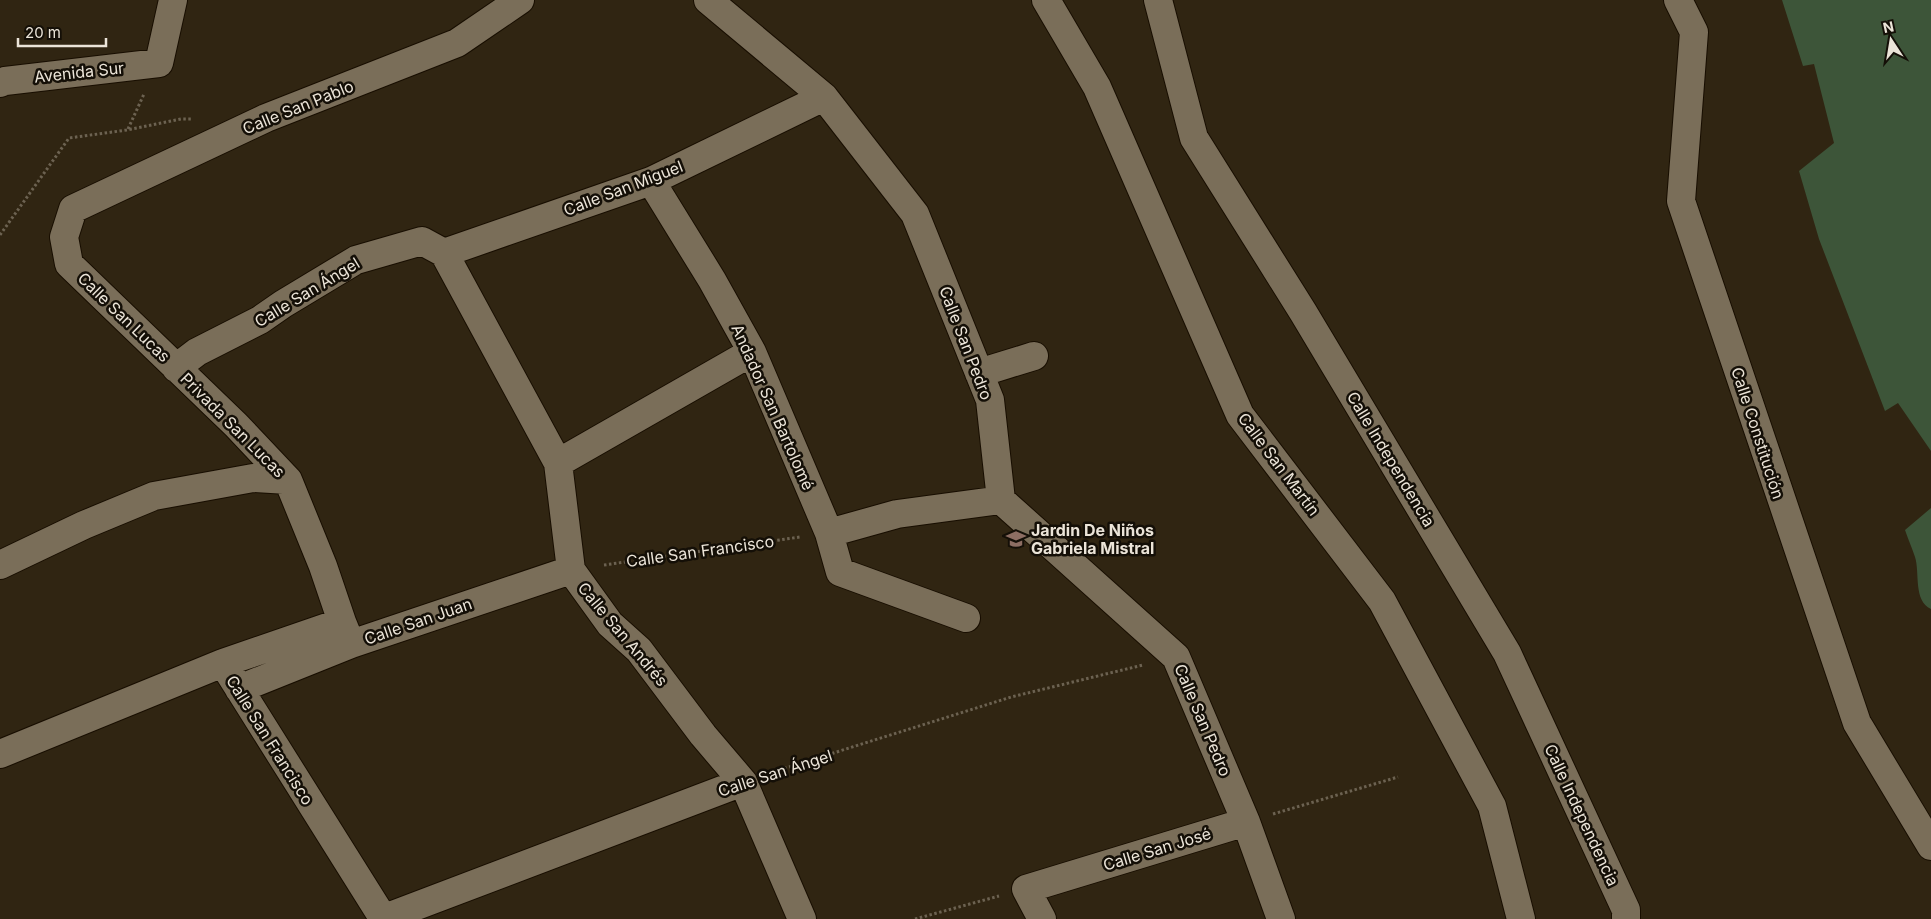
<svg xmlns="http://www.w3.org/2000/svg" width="1931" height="919" viewBox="0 0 1931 919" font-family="Inter,sans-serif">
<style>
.green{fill:#3d5539}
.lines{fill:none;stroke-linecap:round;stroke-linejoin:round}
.minor-casing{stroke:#180e00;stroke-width:30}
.path{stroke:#6c6251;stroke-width:3;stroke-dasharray:2.5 2.5;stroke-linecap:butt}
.minor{stroke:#7a6e59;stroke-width:28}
.labels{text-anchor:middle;stroke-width:5;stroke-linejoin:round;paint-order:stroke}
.street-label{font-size:16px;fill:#ebe4d8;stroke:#140f07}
.poi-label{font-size:16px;font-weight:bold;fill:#ebe4d8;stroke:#140f07;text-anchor:start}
</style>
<rect width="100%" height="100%" fill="#302512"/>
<path class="green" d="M1782,0H1931V451L1898,403L1885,411L1819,239L1799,171L1834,143L1814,64L1803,66Z
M1931,508V609C1913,601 1920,572 1915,557C1912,548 1908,539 1905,530Z"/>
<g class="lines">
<defs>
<path id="minor" d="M708,0L824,97L915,214L990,400L1001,500L1176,657L1246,822L1281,919
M1046,0L1097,87L1240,415L1382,601L1492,806L1521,919
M1158,0L1194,138L1303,312L1507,653L1626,910V919
M1678,0L1694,32L1681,201L1857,723L1931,846
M0,83L5,81L159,63L173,0
M651,181L712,280L752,352L829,533L840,572L966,618
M444,253L558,463L571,570L610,624L639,650L703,735L743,782L802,919
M444,253L651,181L824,97
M176,368L197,352L260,320L283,304L356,260L422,241L444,253
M979,373L1034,356
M558,463L752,352
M829,533L897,514L1001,500
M0,565L84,525L154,496L253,478L288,480
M342,622L323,566L288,480L236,425L69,264L64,237L73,209L266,118L457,43L520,0
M223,663L383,918
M239,689L351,644
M0,754L223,663L342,622L351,644L571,570
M382,919L743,782
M1042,919L1026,889L1246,822"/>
</defs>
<use href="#minor" class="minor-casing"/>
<path class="path" d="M128,129L144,94
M0,235L69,138L127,130L181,119H193
M604,565L800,537
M770,773L1011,697L1143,665
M1273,814L1398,777
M915,919L999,896"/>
<use href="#minor" class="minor"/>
</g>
<defs>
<symbol id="school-bare" viewBox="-9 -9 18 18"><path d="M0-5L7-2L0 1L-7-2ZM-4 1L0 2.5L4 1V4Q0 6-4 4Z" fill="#8d6e63" stroke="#140f07" stroke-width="2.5" paint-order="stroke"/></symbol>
</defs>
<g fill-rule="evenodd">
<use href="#school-bare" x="1002" y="525" width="28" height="28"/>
</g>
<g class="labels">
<g class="street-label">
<text transform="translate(79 72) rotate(-6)" y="6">Avenida Sur</text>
<text transform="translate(298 107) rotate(-22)" y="6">Calle San Pablo</text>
<text transform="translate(623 188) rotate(-21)" y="6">Calle San Miguel</text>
<text transform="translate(307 292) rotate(-31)" y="6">Calle San Ángel</text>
<text transform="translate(124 317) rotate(44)" y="6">Calle San Lucas</text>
<text transform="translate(966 343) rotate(69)" y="6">Calle San Pedro</text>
<text transform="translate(773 407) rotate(66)" y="6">Andador San Bartolomé</text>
<text transform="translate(233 425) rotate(45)" y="6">Privada San Lucas</text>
<text transform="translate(1758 433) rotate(72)" y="6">Calle Constitución</text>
<text transform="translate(1391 459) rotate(59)" y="6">Calle Independencia</text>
<text transform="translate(1279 464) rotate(53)" y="6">Calle San Martín</text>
<text transform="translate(700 551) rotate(-8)" y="6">Calle San Francisco</text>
<text transform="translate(418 621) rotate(-19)" y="6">Calle San Juan</text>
<text transform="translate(623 634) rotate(50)" y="6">Calle San Andrés</text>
<text transform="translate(1203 720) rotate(67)" y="6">Calle San Pedro</text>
<text transform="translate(270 740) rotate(58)" y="6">Calle San Francisco</text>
<text transform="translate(775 773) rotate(-18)" y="6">Calle San Ángel</text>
<text transform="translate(1582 815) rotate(65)" y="6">Calle Independencia</text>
<text transform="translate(1157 849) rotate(-17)" y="6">Calle San José</text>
</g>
<g class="poi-label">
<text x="1031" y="536">Jardin De Niños<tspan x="1031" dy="18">Gabriela Mistral</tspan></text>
</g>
</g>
<g transform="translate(1891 40) rotate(348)" stroke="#140f07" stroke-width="4" paint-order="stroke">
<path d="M0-4L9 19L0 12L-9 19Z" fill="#ebe4d8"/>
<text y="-8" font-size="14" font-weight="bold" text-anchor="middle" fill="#ebe4d8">N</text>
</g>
<path d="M18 38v8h88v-8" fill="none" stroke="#ebe4d8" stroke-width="2.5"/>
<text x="25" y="38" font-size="15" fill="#ebe4d8" stroke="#140f07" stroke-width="4" paint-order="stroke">20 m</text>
</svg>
